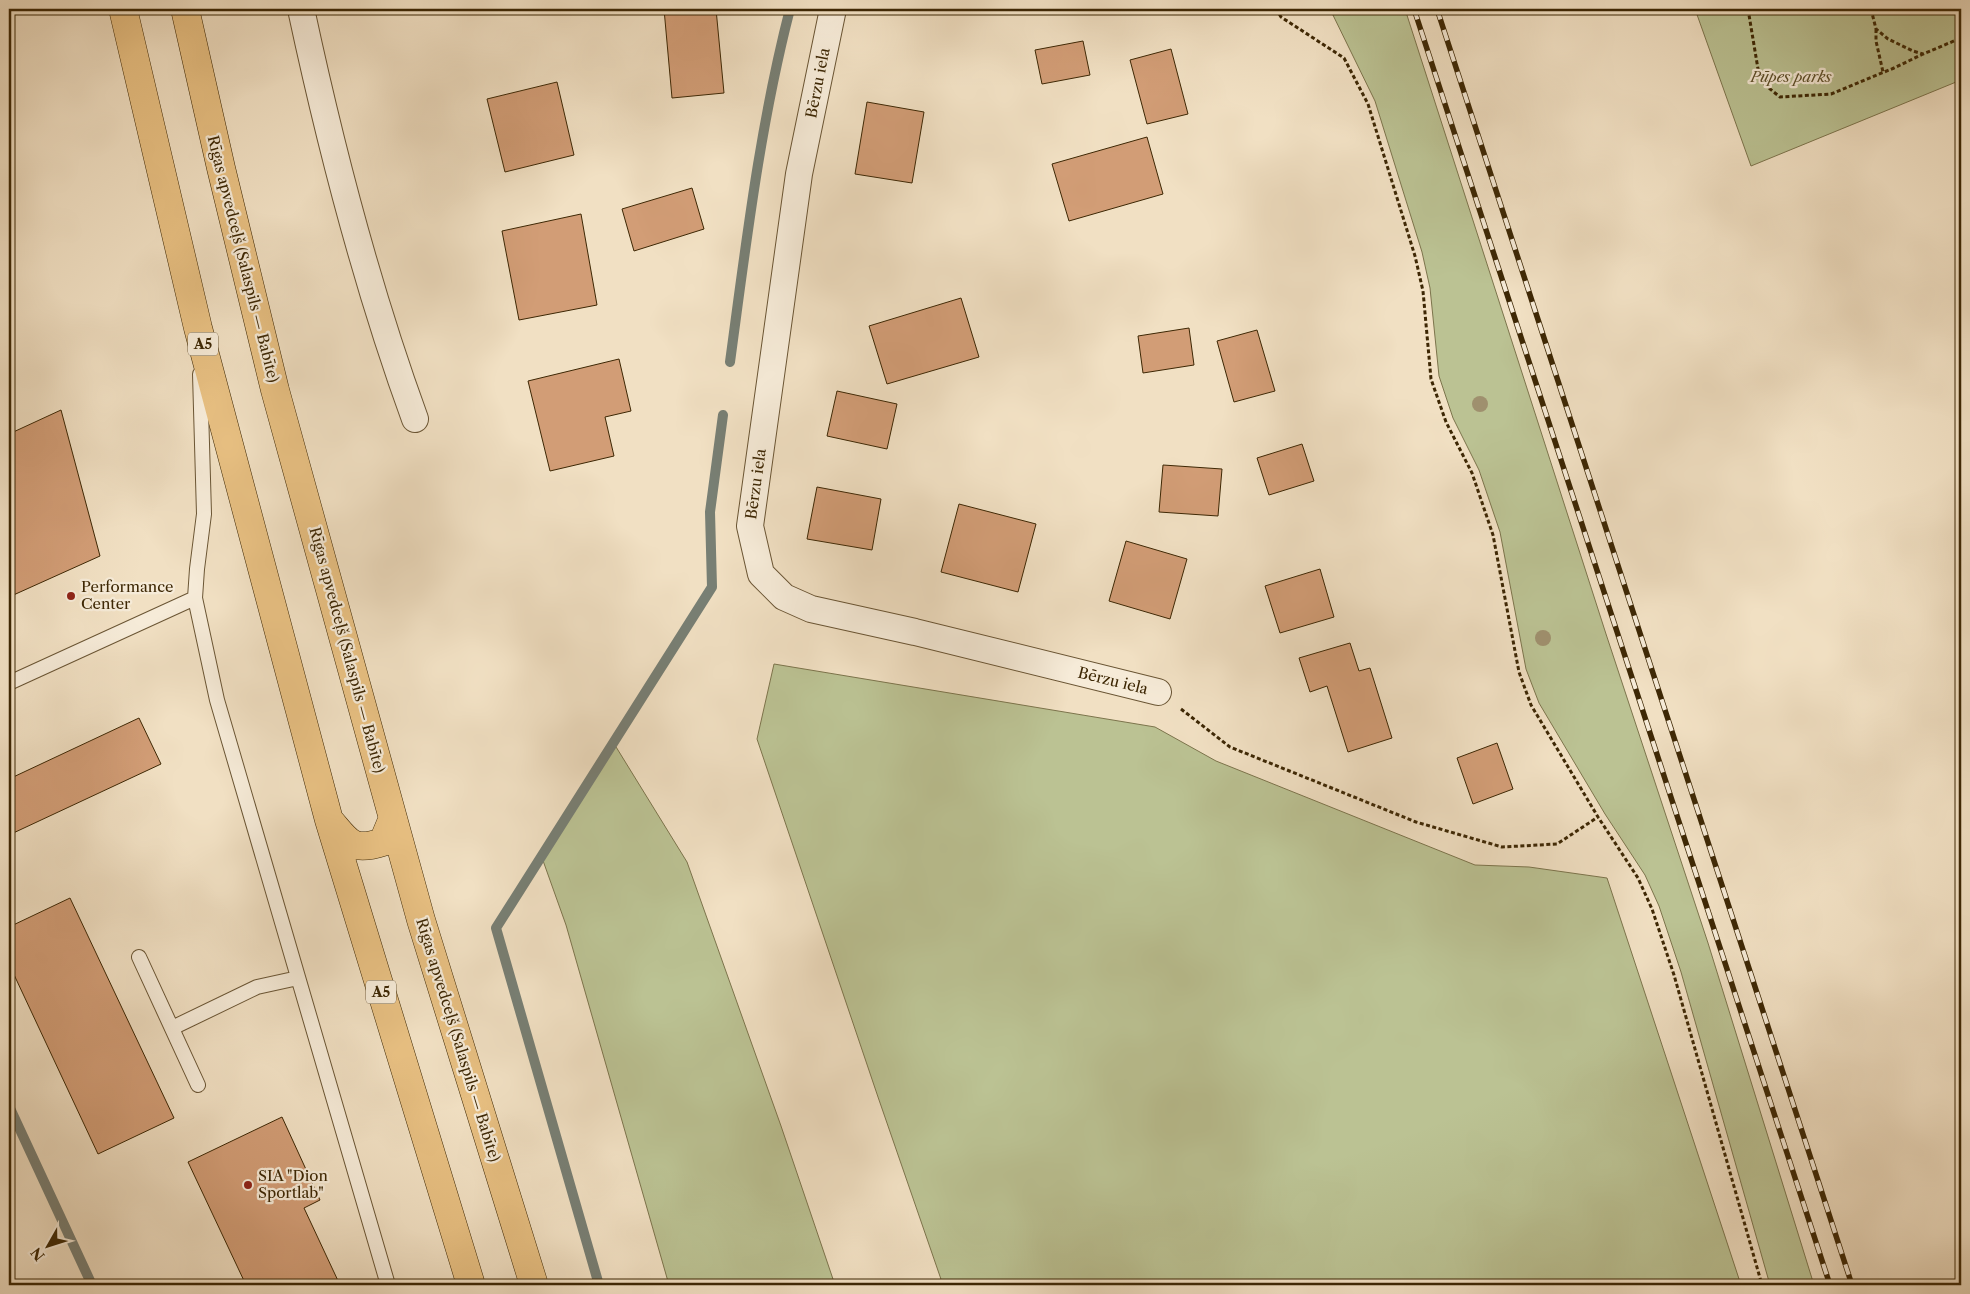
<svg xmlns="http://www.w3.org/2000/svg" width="1970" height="1294" viewBox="0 0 1970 1294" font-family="'Libre Caslon Text',serif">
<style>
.green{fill:#bbc293;stroke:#7c744c}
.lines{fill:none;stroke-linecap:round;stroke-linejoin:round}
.stream{stroke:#787f74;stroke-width:10}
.building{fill:#d29d76;stroke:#3d2704}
.lane-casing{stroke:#6a5534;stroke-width:16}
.street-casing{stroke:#6a5534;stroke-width:28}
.highway-casing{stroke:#3d2704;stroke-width:29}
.path{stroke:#3d2704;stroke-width:3;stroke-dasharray:4 2.5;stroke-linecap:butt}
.lane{stroke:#f6ebd8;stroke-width:14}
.street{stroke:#f6ebd8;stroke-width:26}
.highway{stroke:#e8c082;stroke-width:28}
.rail-casing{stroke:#3d2704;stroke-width:5.5}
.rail{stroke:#f6ebd8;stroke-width:4;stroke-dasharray:11;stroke-linecap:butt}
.tree{fill:#9f906e}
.poi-dot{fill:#8f2418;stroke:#f6ebd8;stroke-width:2}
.labels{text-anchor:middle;stroke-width:4.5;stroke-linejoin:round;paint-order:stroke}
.shield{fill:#f6ebd8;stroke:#746244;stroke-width:1}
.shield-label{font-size:14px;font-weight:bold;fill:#3d2704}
.park-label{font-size:15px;font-style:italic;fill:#5c4e28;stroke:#f6ebd8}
.street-label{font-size:15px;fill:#3d2704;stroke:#f6ebd8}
.poi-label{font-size:15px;fill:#3d2704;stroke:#f6ebd8;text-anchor:start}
</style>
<rect width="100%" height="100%" fill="#f1e0c3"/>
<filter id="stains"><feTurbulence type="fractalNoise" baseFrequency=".004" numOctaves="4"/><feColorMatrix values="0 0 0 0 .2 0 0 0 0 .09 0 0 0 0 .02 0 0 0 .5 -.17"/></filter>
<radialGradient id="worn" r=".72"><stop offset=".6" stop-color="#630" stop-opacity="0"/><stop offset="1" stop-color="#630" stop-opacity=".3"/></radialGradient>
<path class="green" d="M1330,9H1405L1606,634L1708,943L1814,1285H1770L1681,972L1659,906L1645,875L1605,814L1539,703L1526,669L1500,532L1479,470L1453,418L1439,376L1430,288L1422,252L1375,101Z
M1695,9H1961V80L1751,166Z
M774,664L1155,727L1216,761L1475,865L1529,867L1607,878L1741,1285H943L878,1097L757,739Z
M613,742L687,862L781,1126L835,1285H669L566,925L541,855Z"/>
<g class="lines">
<path class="stream" d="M730,362C746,244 760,125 790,9
M9,1106L92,1285
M599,1285L496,928L712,587L710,512L723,415"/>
</g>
<path class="building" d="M664,9H716L724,93L672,98Z
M1083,41L1090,75L1042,84L1035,50Z
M1171,49L1188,114L1147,124L1130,60Z
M557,82L574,155L505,172L487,99Z
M867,102L924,112L912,183L855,174Z
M1147,137L1163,194L1069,221L1052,164Z
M692,188L704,229L634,251L622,209Z
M581,214L597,305L519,320L502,231Z
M961,298L979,357L887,384L869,326Z
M1189,328L1194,365L1143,373L1138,336Z
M1257,330L1275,391L1234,402L1217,341Z
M619,359L631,411L605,417L614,456L550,471L528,381Z
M837,391L897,404L887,449L827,436Z
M61,410L100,556L9,597V434Z
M1302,444L1314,481L1269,495L1257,458Z
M1163,465L1222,469L1218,516L1159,512Z
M817,487L881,499L872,550L807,539Z
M959,504L1036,524L1018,592L941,572Z
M1126,541L1187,559L1170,619L1109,601Z
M1320,569L1334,617L1280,633L1265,586Z
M1350,643L1359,671L1370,668L1392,738L1348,752L1327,686L1310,692L1299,658Z
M139,718L161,764L9,835V779Z
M1497,743L1513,789L1473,804L1457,758Z
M70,898L174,1118L98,1154L9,964V927Z
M282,1117L320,1200L304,1208L340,1285H246L188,1162Z"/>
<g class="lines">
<defs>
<path id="lane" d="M200,374L204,514L197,569L195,598L217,700L388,1285
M9,683L195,598
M139,957L198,1085
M172,1028L257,987L298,978"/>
<path id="street" d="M301,9C331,149 366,285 415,419
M833,9L799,174L750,526L761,574L784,597L811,609L915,632L1158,692"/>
<path id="highway" d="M123,9L198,328L329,820L471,1285
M185,9L221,168L275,390L421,920L534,1285
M330,821C349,843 352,852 383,842L393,818"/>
</defs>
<use href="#lane" class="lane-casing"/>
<use href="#street" class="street-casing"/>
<use href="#highway" class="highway-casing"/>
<path class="path" d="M1276,9L1281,17L1344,58L1368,104L1415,256L1423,291L1431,379L1446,422L1472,473L1493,535L1519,672L1531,705L1598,817L1638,878L1652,909L1674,975L1762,1285
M1748,9L1760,81L1780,97L1831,94L1894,68L1923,54
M1871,9L1876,29L1888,39L1913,51L1923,54L1961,38
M1876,29V41L1883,72
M1181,709L1230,747L1416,822L1502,847L1557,844L1598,817"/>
<use href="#lane" class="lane"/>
<use href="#street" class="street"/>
<use href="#highway" class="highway"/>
<defs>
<path id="rail" d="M1414,9L1830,1285
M1437,9L1852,1285"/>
</defs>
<use href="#rail" class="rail-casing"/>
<use href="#rail" class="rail"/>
</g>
<g class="tree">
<circle cx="1480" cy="404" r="8"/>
<circle cx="1543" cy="638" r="8"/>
</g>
<g class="poi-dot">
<circle cx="71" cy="596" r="5"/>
<circle cx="248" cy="1185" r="5"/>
</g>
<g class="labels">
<g class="shield">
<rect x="188" y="332.5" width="30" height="23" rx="4"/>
<rect x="366" y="980.5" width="30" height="23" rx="4"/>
</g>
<g class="shield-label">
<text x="203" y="349">A5</text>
<text x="381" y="997">A5</text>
</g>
<g class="park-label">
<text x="1791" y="82">Pūpes parks</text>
</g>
<g class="street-label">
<text transform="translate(818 83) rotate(-79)" y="5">Bērzu iela</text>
<text transform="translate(243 259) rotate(76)" y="5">Rīgas apvedceļš (Salaspils — Babīte)</text>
<text transform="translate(756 484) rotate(-82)" y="5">Bērzu iela</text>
<text transform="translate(347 650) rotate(75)" y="5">Rīgas apvedceļš (Salaspils — Babīte)</text>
<text transform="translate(1113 681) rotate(14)" y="5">Bērzu iela</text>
<text transform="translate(458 1040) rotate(73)" y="5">Rīgas apvedceļš (Salaspils — Babīte)</text>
</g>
<g class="poi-label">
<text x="81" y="592">Performance<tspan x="81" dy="17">Center</tspan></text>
<text x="258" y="1181">SIA "Dion<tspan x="258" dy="17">Sportlab"</tspan></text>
</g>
</g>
<rect width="1970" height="1294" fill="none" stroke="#f1e0c3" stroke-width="30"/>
<rect x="10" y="10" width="1950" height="1274" fill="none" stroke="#3d2704" stroke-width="2.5"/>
<rect x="15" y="15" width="1940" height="1264" fill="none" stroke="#3d2704"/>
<g transform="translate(48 1246) rotate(231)" stroke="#f6ebd8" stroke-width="4" paint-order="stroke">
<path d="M0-4L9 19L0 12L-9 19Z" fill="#3d2704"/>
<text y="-8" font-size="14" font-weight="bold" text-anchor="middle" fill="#3d2704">N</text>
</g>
<rect width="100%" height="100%" filter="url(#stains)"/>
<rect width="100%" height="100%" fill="url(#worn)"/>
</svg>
